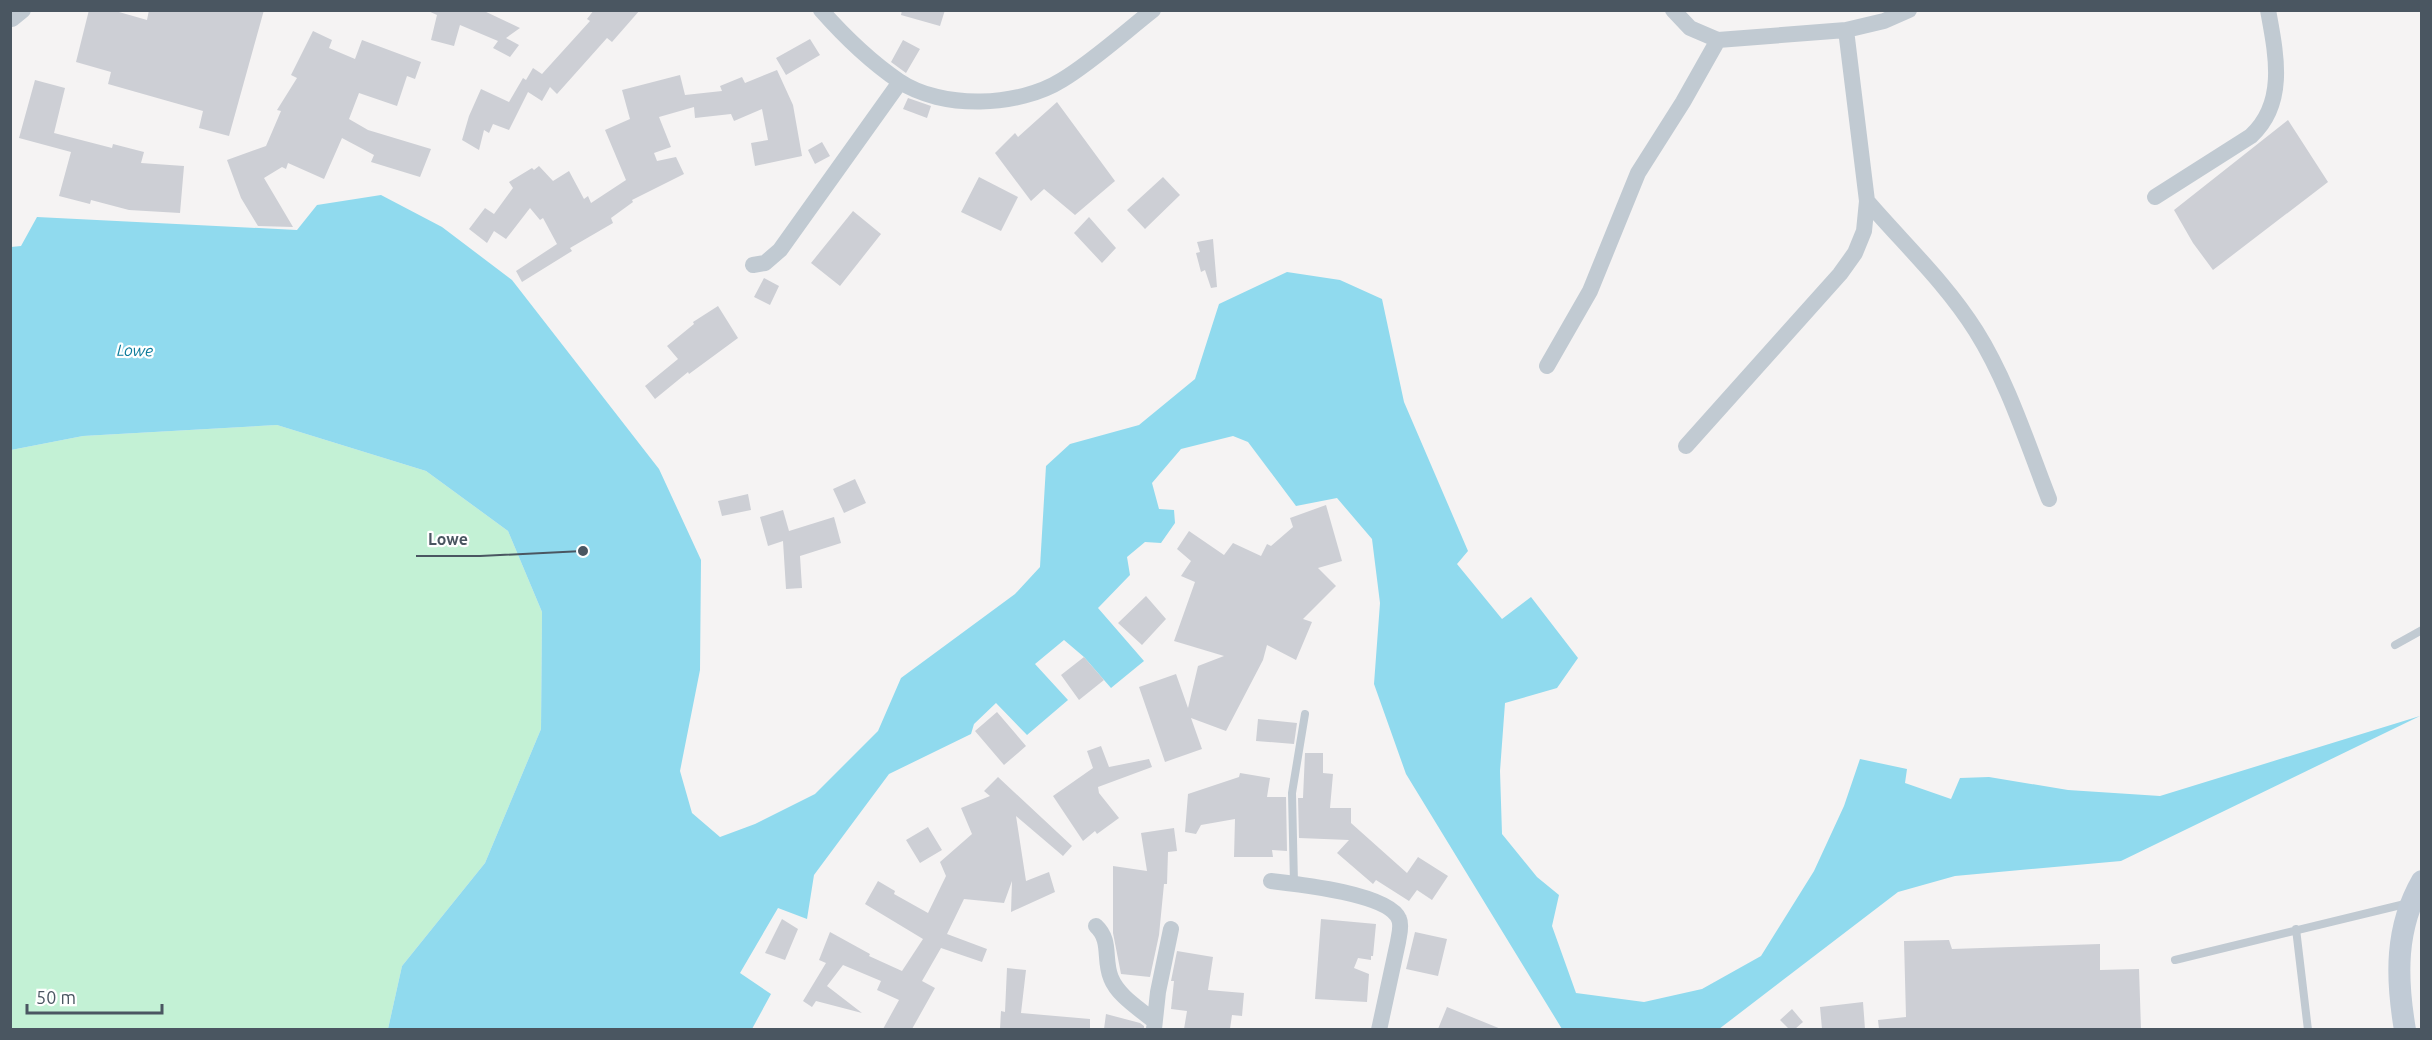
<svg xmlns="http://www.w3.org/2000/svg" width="2432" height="1040" viewBox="0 0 2432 1040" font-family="Ubuntu,sans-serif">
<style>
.green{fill:#c3f1d5}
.water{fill:#90daee}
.building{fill:#cdcfd5}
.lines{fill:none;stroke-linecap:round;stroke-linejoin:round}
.lane{stroke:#c1cad2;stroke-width:8}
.street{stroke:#c1cad2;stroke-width:16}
.secondary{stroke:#c1cbd6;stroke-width:22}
.labels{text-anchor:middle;stroke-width:4.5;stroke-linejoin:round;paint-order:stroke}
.water-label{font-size:16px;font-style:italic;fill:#0c7c9b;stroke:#fff}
.leader{fill:none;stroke:#4a5661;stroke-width:2}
.callout-dot{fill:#4a5661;stroke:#fff;stroke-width:2}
.callout-label{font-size:16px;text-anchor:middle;font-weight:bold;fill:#4a5661;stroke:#fff;stroke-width:4.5;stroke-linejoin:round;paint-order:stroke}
</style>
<rect width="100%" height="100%" fill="#f5f3f3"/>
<path class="green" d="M277,425L426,471L508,531L542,612L541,729L485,863L402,966L388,1029L11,1030V450L83,436Z"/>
<path class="water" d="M381,195L442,227L512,280L659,469L701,560L700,670L680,771L692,813L720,837L755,824L815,794L878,731L901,678L1015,594L1040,567L1046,466L1070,444L1139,425L1195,379L1219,304L1287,272L1340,280L1382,299L1404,402L1468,551L1457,564L1502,619L1531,597L1578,658L1557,688L1505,703L1500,771L1502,834L1537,877L1559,895L1552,926L1576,993L1644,1002L1702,989L1761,956L1814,871L1844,806L1860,759L1907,769L1905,783L1951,799L1960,778L1989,777L2068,790L2160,796L2420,716L2121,861L1955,876L1898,892L1719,1029H1562L1406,774L1374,684L1380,603L1372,539L1337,498L1296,506L1248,442L1233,436L1181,449L1152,483L1159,509L1174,510L1175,523L1161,543L1145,542L1127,557L1130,575L1098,608L1144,661L1111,688L1084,657L1064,640L1035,664L1068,700L1027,735L996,703L974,724L971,734L889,774L814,875L807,919L778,908L740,973L771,994L752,1029H388L402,966L485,863L541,729L542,612L508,531L426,471L277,425L83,436L11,450V247L21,246L37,217L297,230L317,205Z"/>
<path class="building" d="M89,10H112L147,20L149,10H264L229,136L199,128L203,111L108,84L111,72L76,62Z
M426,10H482L520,28L506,38L519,45L510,57L493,48L498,41L460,25L454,46L431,40L437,15Z
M594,10H640L612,42L607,38L557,94L550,87L542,101L528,92L509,130L493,124L489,133L484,130L479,150L462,140L469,116L481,89L509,102L523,78L526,80L533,68L542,74L590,21L587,19Z
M902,10H945L940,26L901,15Z
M313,31L332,40L329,48L355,59L362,40L421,62L415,79L407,76L397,106L359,93L349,119L368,130L431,149L420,177L371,162L374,155L342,138L324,179L288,163L286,169L282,167L264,178L293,227L258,226L241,198L227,160L266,146L281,111L277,110L297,78L291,75Z
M810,39L820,55L786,75L776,58Z
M903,40L920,49L906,73L891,62Z
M777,70L793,105L802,156L755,166L751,143L768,140L762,109L734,121L731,114L695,118L694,107L659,117L671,147L654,153L657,161L676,157L684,174L632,200L633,202L611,218L613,223L570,248L572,251L522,282L516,271L557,244L543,218L540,220L530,208L506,239L494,231L487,243L469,229L485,208L494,214L513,188L509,182L532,168L534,170L539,166L553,181L569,171L584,199L588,196L591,203L626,180L605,130L630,119L622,90L680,75L685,95L722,91L720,86L742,77L745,83Z
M35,80L65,88L54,133L112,148L113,144L144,152L141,163L184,166L180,213L129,210L91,200L90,204L59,196L71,152L19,138Z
M908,98L931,106L927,118L903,109Z
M1057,102L1115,181L1075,215L1044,189L1031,201L995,153L1015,133L1018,137Z
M2288,120L2328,182L2213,270L2193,243L2174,210Z
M822,142L830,156L815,164L808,150Z
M979,177L1018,197L1001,231L961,212Z
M1163,177L1180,195L1145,229L1127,210Z
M853,211L881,234L840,286L811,263Z
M1089,217L1116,248L1102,263L1074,233Z
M1213,239L1217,287L1211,288L1205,270L1201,272L1196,253L1200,252L1197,242Z
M764,278L779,286L770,305L754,297Z
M718,306L738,338L689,374L688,372L655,399L645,386L678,359L667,346L694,324L693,322Z
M855,479L866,503L844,513L833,489Z
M748,494L751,510L722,516L718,501Z
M1326,505L1342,561L1318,568L1336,586L1303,619L1312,622L1296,660L1267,645L1263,660L1226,731L1191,718L1202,749L1165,762L1139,687L1176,674L1188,708L1198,666L1224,656L1174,641L1195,582L1181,576L1191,561L1177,549L1189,531L1224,555L1233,543L1261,556L1267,544L1271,546L1293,527L1290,518Z
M783,510L789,531L834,517L841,543L800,556L802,588L786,589L783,541L768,546L760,517Z
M1146,596L1166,619L1142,645L1118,623Z
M1084,657L1104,680L1079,700L1061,675Z
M997,712L1026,746L1004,765L975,731Z
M1258,719L1297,723L1294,744L1256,741Z
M1101,746L1109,767L1149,759L1152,767L1098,787L1099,793L1119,818L1097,834L1095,831L1083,841L1053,796L1093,768L1087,751Z
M1305,753H1323V773L1333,774L1330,808H1351V823L1407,873L1418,857L1448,876L1432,900L1417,890L1409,901L1376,880L1373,884L1337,853L1349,840L1299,838L1298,798H1303Z
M1240,773L1270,778L1267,797H1286L1287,851L1272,850L1273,857H1234L1235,819L1201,825L1196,834L1185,832L1188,794L1239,777Z
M998,777L1072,846L1063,856L1016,816L1026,881L1049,872L1055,892L1011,912L1012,881L1004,903L964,899L947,934L987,949L982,962L941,948L922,981L935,988L912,1029H883L899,1000L877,990L881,981L843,965L827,986L862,1013L816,1001L812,1007L803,1001L826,963L819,960L830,932L870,954L869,956L902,971L923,939L865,904L878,881L895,891L894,894L928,913L946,876L940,862L972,834L961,808L990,796L984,791Z
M928,827L942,850L920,863L906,840Z
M1174,828L1177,851L1168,852L1167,884H1164L1159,935L1150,977L1121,974L1113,933V866L1147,871L1141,833Z
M782,919L798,929L785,960L765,953Z
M1321,919L1376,924L1373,956H1371V960L1358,958L1354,968L1369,974L1367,1002L1315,999Z
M1415,932L1447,939L1438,976L1406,969Z
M1949,940L1952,949L2100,944V970L2139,969L2141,1029H1879L1878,1020L1906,1017L1904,941Z
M1177,951L1213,957L1208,990L1244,993L1242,1016L1232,1015L1230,1029H1184L1187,1011L1171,1009L1174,981H1171Z
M1007,968L1026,970L1021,1013L1090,1019V1029H1000L1001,1011L1005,1012Z
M1863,1002L1865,1029H1822L1820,1007Z
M1447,1007L1501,1029H1438Z
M1792,1009L1803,1022L1795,1029H1789L1780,1020Z
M1106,1014L1140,1023L1144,1026V1029H1104Z"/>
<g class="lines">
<path class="lane" d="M2395,645L2422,630
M1294,884L1292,793L1305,714
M2296,929L2308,1030
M2175,960L2409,903"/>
<path class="street" d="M821,10C844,36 871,62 899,81C942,110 1019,107 1062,80C1092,62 1125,32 1153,10
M1673,10L1690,28L1718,40L1846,30L1884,21L1909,10
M12,19L23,10
M2155,197L2251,136C2287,103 2276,54 2268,10
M1867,201C1903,243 1946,283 1976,331C2008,382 2027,443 2049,499
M753,265L765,263L780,250L900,82
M1547,366L1590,291L1638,173L1683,102L1718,40
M1686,446L1840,274L1855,253L1864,231L1867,201L1846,30
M1271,881C1297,884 1389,894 1399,919C1402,926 1399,935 1398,942L1379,1030
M1096,926C1112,941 1103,959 1111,978C1118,996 1140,1009 1154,1021
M1154,1029L1158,992L1171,929"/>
<path class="secondary" d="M2405,1030C2396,977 2395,928 2422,881"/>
</g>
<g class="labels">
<g class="water-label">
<text transform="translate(135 350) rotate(1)" y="6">Lowe</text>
</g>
</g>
<path class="leader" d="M583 551L480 556H416"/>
<circle class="callout-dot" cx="583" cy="551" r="6"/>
<g class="callout-label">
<text x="448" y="545">Lowe</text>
</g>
<rect width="2432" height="1040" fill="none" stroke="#4a5661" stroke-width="24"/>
<path d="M27 1004v9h135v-9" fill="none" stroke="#4a5661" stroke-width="3"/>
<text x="36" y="1004" font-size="18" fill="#4a5661" stroke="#ffffff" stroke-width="4.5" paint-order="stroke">50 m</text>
</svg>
